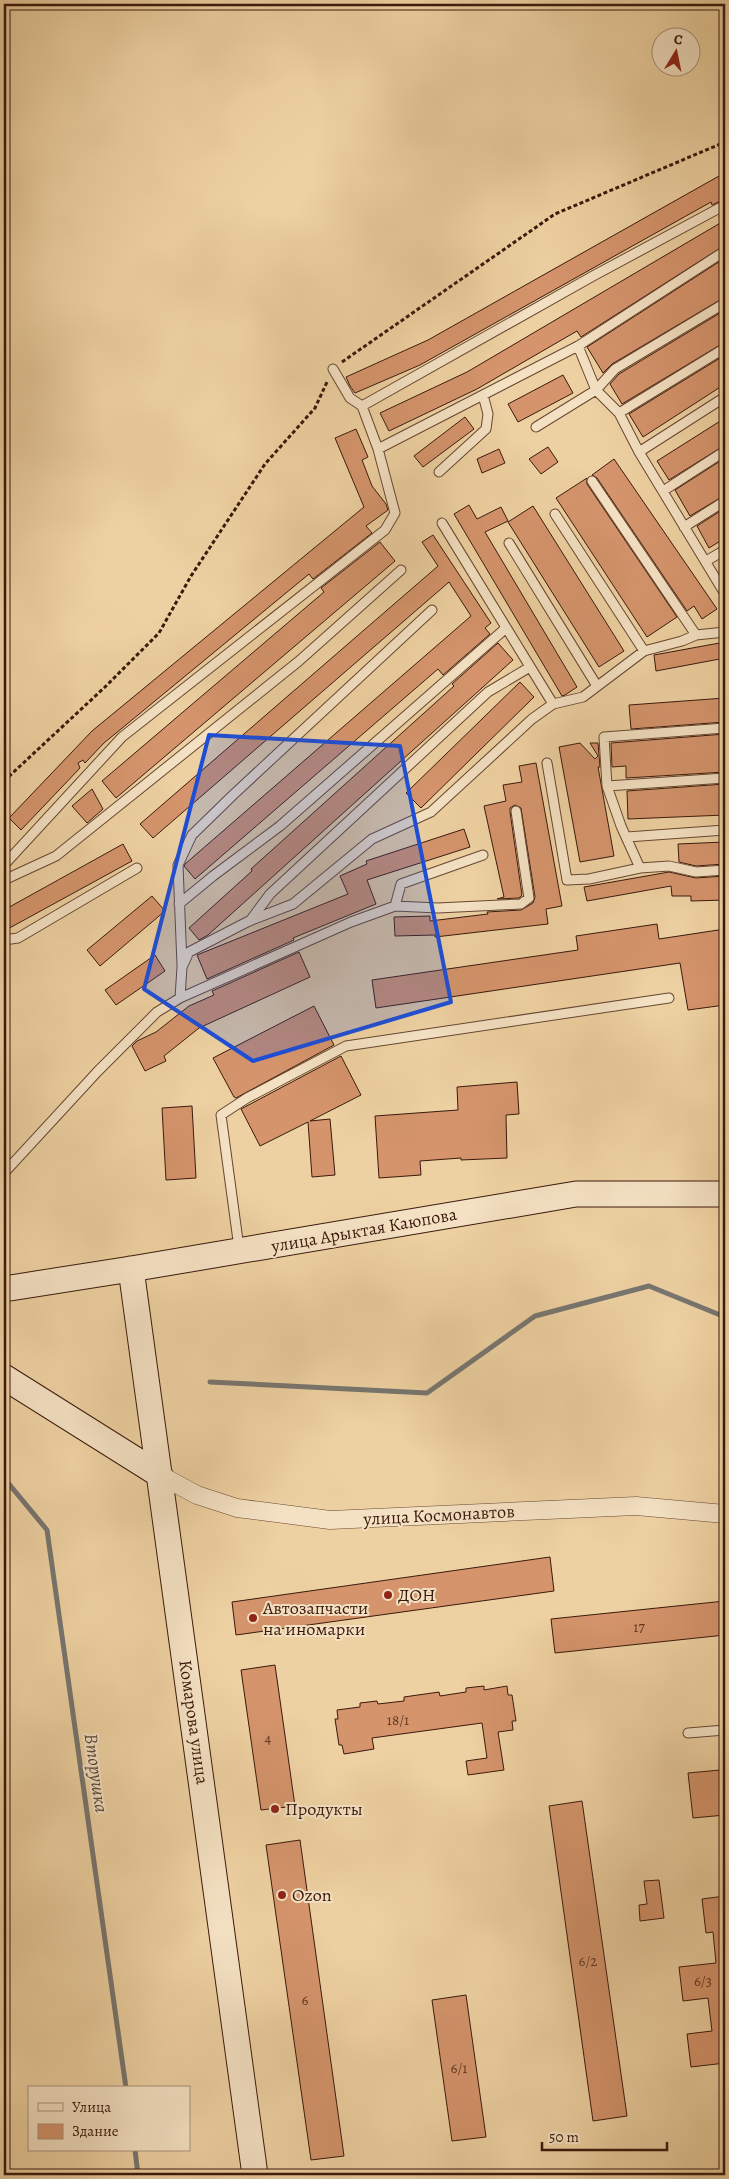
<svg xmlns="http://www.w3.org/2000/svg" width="729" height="2179" viewBox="0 0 729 2179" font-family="Alegreya,serif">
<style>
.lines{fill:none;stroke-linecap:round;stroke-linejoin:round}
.stream{stroke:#777670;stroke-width:5}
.building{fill:#d5946c;stroke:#3a190c}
.lane-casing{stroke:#674732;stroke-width:11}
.street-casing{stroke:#674732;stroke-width:19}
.secondary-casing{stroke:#3a190c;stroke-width:27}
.path{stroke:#3a190c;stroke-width:3;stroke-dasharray:4 2.5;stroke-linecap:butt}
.lane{stroke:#f4e1c3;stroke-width:9}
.street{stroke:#f4e1c3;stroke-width:18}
.secondary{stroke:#f4e1c3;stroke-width:25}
.marked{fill:#1d4ed8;fill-opacity:0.2;stroke:#1d4ed8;stroke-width:4;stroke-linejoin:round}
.poi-dot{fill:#8f2418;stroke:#f4e1c3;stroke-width:2}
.labels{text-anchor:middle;stroke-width:4;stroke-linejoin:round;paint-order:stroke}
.number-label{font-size:15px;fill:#613824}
.street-label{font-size:18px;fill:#3a190c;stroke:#f4e1c3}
.poi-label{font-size:18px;fill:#3a190c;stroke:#f4e1c3;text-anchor:start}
.water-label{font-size:19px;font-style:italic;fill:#59483e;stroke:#f4e1c3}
</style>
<rect width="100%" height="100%" fill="#eed1a2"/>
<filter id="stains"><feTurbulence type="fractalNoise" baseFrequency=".004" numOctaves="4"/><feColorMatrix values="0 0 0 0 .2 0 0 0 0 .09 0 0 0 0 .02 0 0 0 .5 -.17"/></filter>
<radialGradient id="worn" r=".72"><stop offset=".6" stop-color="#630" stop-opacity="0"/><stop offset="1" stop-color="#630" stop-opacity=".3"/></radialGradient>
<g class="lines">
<path class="stream" d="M210,1382L427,1393L535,1316L649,1286L725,1317
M4,1478L47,1530L126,2088
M135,2150L138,2175"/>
</g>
<path class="building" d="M719,176L725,187V199L712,205L711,202L420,365L355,393L350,386L346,377L428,340Z
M725,212V245L581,337L577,331L477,389L389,431L380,413L467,372L722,222L719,216Z
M725,258V297L612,364L603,373L587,347Z
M725,310V342L622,404L610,384L619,374Z
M725,355V384L643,437L629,414Z
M563,375L573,393L518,422L508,404Z
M465,417L474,429L423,467L414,456Z
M725,418V445L669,480L657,461Z
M356,429L368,457L362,460L372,486L386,504L388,510L366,526L372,533L313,579L309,574L104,743L85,763L83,760L78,763L80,768L21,830L9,818L92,731L364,507L335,438Z
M548,447L558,462L541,474L529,459Z
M499,449L505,463L482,473L477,459Z
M725,458V495L690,516L675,490Z
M614,459L717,609L702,619L694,606L687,611L597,478L592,475Z
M587,478V484L677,617L647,637L556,498Z
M469,505L477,519L501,507L508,521L485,532L577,687L565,695L562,696L454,514Z
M533,506L624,651L599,667L508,522Z
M725,508V538L709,548L697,526Z
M433,535L491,623L485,628L490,634L443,675L438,669L195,879L184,866L185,864L471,616L449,582L153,838L140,824L438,566L422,542Z
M380,542L395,561L116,798L102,781L324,592L321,588Z
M725,642V658L656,671L654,655Z
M498,643L513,660L208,935L199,940L189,928L252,871L251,869L454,686L452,684Z
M520,682L534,697L421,808L406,793Z
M725,698V722L631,729L629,705Z
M725,734V772L626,778V766L612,767L611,743Z
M580,743L595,759L598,756L590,743H598L600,767H598L614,856L580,862L559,747Z
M536,763L562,906L546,909L548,924L435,937V935L395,936L394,917L430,916V921L488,914L487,912L521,910L533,903L535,897L521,808L515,805L510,808V812L522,895L519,898L497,899L504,897L484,806L506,801L503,785L522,782L519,766Z
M725,784V815L628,819L627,791Z
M92,789L103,809L87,823L72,806Z
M464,829L470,847L367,880L376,904L293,938L294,940L207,979L197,955L348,894L340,876L367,864L366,861Z
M725,842V864L696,866L679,862L678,844Z
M123,844L132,861L4,931V910Z
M669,872L696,878L725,876V900L691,901V896H672L671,886L587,901L584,887Z
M152,896L165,911L100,966L87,950Z
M657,924L659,939L725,929V1005L688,1010L680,963L376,1008L372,980L578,950L576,936Z
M299,952L310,977L199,1028L164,1056L166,1061L145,1071L132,1046L137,1041L156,1032L189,1006L214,995L212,991Z
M155,955L165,971L116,1005L105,990Z
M314,1006L334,1045L236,1098L234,1097L213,1058Z
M341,1056L361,1095L310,1121L330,1119L335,1175L312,1177L308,1122L260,1146L241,1109Z
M517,1082L519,1114L506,1115L507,1158L461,1160V1158L420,1161L421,1175L379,1178L375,1116L458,1110L457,1087Z
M192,1106L196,1178L166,1180L162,1108Z
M550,1557L554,1591L236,1635L232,1602Z
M725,1601V1635L555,1653L551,1619Z
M275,1665L295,1806L261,1810L241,1670Z
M484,1686V1690L507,1686L508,1695H512L516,1721H512L513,1730L498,1732L504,1770L468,1775L466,1761L487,1758L482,1723L372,1738L374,1749L344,1754L342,1745H339L335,1719H338L337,1710L360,1707V1703L377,1701L378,1704L404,1701V1697L439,1692L440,1696L466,1692V1688Z
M720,1770L721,1787H725V1815L693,1818L688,1773Z
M582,1801L627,2116L593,2121L549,1806Z
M300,1840L344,2156L311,2160L266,1845Z
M659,1880L664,1918L640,1921L639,1905L647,1904L644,1881Z
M725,1896V2063L691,2067L687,2034L712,2031L708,1998L683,2001L679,1967L716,1963L713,1932L706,1933L702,1899Z
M466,1995L486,2137L452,2141L432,2000Z"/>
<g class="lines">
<defs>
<path id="lane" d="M578,346L596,390L619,413L639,452L725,594
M333,369L350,398L362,406
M619,413L725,348
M536,427L596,390L615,369L725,303
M378,449L578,346L725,251
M639,452L725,397
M439,472L486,429L488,414L483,395
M592,481L696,635
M663,491L725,451
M555,514L644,651
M442,523L553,704
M684,527L725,501
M509,543L597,686
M706,561L725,550
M547,763L567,880L589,879L640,868L669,866L696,872L725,870
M607,786L725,778
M627,837L725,830
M4,865L122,737L385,530L395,513L378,449L362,406L593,276L725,205
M640,868L621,826L607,786L604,737L725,728
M4,880L56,856L299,661L401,570
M179,904L213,876L280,826L506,628
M395,906L401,884L483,855
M250,921L270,894L488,692L530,667
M4,940L18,938L137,868
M182,965L178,865L192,835L233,795L432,610
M180,998L182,967L189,952L249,921L293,904L372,839L431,812L532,719L553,704L583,697L644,651L682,641L696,635L725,632
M4,1173L98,1071L157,1012L180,998L351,922L395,906L438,908L521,904L529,898L516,811
M239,1248L221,1115L247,1098L346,1046L669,998
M688,1733L725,1730"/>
<path id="street" d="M160,1475L197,1495L237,1508L330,1520L636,1506L725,1514"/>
<path id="secondary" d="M131,1269L255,2175
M4,1289L131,1269L576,1194H725
M4,1377L160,1475"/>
</defs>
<use href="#lane" class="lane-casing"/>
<use href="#street" class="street-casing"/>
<use href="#secondary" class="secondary-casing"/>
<path class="path" d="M342,362L555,214L725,142
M4,781L105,687L159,633L191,576L265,464L315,408L327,382"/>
<use href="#lane" class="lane"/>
<use href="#street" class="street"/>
<use href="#secondary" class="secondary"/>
</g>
<path class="marked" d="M209,735L400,746L451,1002L253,1061L144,989Z"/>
<g class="poi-dot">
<circle cx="388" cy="1595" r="5"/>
<circle cx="253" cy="1618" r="5"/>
<circle cx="275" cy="1809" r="5"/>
<circle cx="282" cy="1895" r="5"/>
</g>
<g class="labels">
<g class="number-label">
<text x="639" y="1632">17</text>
<text x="398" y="1725">18/1</text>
<text x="268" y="1743">4</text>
<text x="588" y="1966">6/2</text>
<text x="703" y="1986">6/3</text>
<text x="305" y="2005">6</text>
<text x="459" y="2073">6/1</text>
</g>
<g class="street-label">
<text transform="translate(364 1230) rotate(-10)" y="6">улица Арыктая Каюпова</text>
<text transform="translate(439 1515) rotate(-3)" y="6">улица Космонавтов</text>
<text transform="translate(194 1722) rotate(82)" y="6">Комарова улица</text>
</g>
<g class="poi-label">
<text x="398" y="1601">ДОН</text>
<text x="263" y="1614">Автозапчасти<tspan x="263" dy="21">на иномарки</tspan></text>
<text x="285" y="1815">Продукты</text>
<text x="292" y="1901">Ozon</text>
</g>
<g class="water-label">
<text transform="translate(97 1773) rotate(82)" y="7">Вторушка</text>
</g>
</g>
<rect width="729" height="2179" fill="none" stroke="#eed1a2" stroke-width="20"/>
<rect x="5" y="5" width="719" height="2169" fill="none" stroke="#3a190c" stroke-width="2.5"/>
<rect x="10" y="10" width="709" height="2159" fill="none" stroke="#3a190c"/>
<rect x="28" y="2086" width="162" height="65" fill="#f4e1c3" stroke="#aa917a"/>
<rect x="38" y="2103" width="25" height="8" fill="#f4e1c3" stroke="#aa917a"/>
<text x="72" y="2112" font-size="15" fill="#3a190c">Улица</text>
<rect x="38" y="2124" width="25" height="15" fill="#d5946c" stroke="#aa917a"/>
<text x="72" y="2136" font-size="15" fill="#3a190c">Здание</text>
<g transform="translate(676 52) rotate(10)"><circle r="24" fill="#f4e1c3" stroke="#aa917a"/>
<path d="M0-4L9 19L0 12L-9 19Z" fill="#8f2418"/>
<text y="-8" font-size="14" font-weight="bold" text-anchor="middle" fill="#3a190c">С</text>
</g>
<path d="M542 2142v8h125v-8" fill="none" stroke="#3a190c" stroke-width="2.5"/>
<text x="549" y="2142" font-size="15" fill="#3a190c" stroke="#f4e1c3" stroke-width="4" paint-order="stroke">50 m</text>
<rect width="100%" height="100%" filter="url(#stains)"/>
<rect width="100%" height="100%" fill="url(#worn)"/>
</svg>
